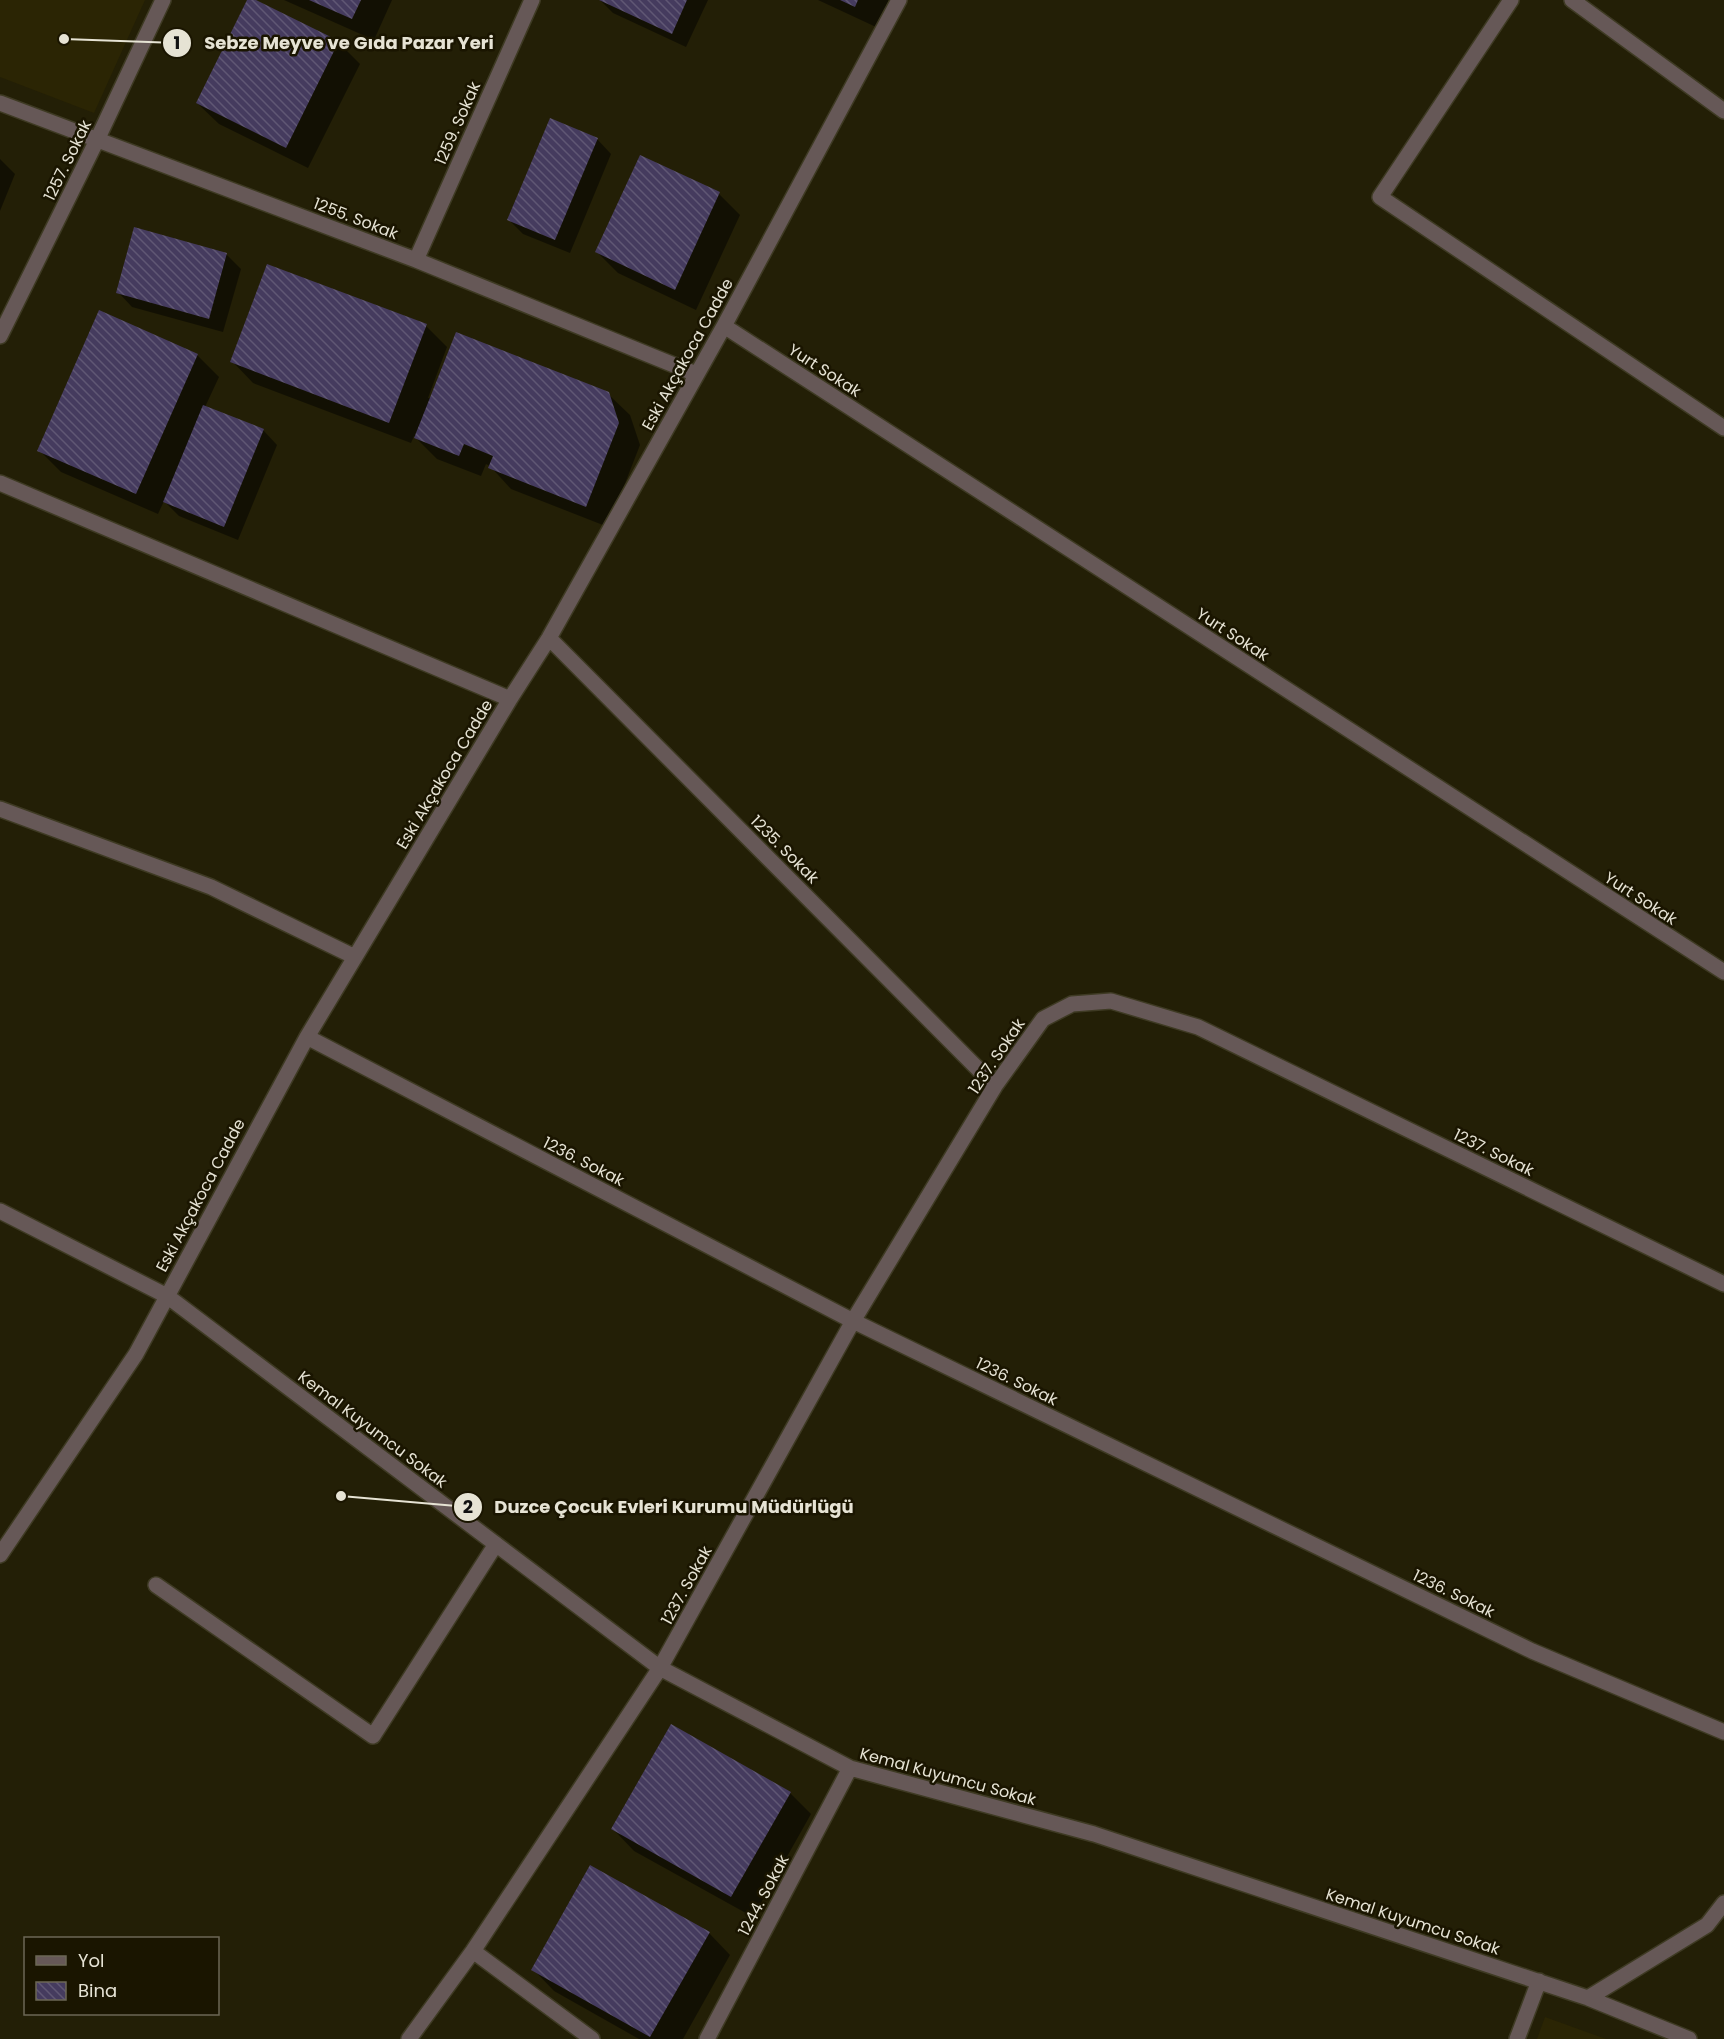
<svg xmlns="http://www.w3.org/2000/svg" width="1724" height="2039" viewBox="0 0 1724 2039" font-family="Poppins,sans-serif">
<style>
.built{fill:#2b2504}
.shadow{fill:#0007}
.building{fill:url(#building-back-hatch)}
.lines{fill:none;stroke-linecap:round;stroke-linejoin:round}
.minor-casing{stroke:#3e3a23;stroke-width:18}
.minor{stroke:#665857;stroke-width:15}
.labels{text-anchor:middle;stroke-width:5;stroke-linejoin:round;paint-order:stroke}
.street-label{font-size:16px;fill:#e6e3d4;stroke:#1a1500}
.leader{fill:none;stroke:#e6e3d4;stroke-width:2}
.callout-dot{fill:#e6e3d4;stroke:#1a1500;stroke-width:2}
.mark-label{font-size:18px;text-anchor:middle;font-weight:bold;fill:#111}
.callout-label{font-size:18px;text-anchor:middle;font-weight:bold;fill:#e6e3d4;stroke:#1a1500;stroke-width:5;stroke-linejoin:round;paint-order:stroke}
</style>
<defs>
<pattern id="building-back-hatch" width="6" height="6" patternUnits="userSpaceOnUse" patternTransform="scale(1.5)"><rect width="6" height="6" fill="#453b5e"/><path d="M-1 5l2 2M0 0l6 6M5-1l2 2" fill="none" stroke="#605774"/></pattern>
</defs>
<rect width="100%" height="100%" fill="#231f06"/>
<path class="built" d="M0,0H145L94,113L0,77Z
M1545,2017L1606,2039H1537Z"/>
<path class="shadow" d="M249,0H252L338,42L360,64L308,168L219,124L197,103Z
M284,0H392L374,40Z
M600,0H708L686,47L613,13Z
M818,0H889L876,27Z
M597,139L611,154L570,253L523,234L509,220Z
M0,159L15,174L0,211Z
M719,194L740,215L696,310L618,273L597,252Z
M226,254L241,269L223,332L132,307L118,292Z
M426,326L447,347L428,398L608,394L630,415L640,445L608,527L511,489L490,466L486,464L481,476L437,459L414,436L411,443L253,383L232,361Z
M197,355L219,377L205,407L263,430L277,445L238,540L179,516L164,501L158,514L61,472L39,450Z
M790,1793L811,1814L753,1917L634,1851L613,1829Z
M709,1933L730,1955L683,2039H639L554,1991L533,1969Z"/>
<path class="building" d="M247,0H256L339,41L286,148L196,103Z
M309,0H361L352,19Z
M599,0H687L672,34Z
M840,0H858L855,7Z
M550,118L598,138L555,240L507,220Z
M640,155L720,192L675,290L595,252Z
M134,227L227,253L209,319L116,293Z
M267,264L427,324L389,423L230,362Z
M99,310L198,354L136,494L37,451Z
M456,332L609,392L619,423L586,507L488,468L493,456L464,444L459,456L414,438Z
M203,405L264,429L224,527L163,502Z
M671,1724L791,1792L731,1897L611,1829Z
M590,1865L710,1932L650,2037L531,1970Z"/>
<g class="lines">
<defs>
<path id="minor" d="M1511,0L1380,197L1724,428
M1572,0L1724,111
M0,103L416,260L696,374
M416,260L532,0
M724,326L1724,972
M0,336L97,140L163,0
M0,483L510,699
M549,638L995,1086
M0,809L211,887L355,957
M307,1037L853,1321L1532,1651L1724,1732
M0,1211L167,1296L660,1668L850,1768L1094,1834L1588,1998L1689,2039
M0,1555L136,1354L307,1037L510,699L549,638L724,326L899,0
M156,1585L373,1736L496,1544
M473,1951L592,2039
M1588,1998L1707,1925L1724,1903
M409,2039L473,1951L660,1668L853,1321L995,1086L1043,1019L1072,1004L1111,1001L1198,1027L1724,1284
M707,2039L850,1768
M1517,2039L1539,1981"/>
</defs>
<use href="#minor" class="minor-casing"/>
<use href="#minor" class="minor"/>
</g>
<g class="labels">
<g class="street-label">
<text transform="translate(457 123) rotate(-66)" y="6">1259. Sokak</text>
<text transform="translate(67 160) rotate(-64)" y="6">1257. Sokak</text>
<text transform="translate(356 218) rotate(21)" y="6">1255. Sokak</text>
<text transform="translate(687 354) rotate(-61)" y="6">Eski Akçakoca Cadde</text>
<text transform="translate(825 370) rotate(33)" y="6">Yurt Sokak</text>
<text transform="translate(1233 634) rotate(33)" y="6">Yurt Sokak</text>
<text transform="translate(444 774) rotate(-59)" y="6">Eski Akçakoca Cadde</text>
<text transform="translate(785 849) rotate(45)" y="6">1235. Sokak</text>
<text transform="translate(1641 898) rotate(33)" y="6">Yurt Sokak</text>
<text transform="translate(996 1056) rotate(-56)" y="6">1237. Sokak</text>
<text transform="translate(1494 1152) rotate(26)" y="6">1237. Sokak</text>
<text transform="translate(584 1161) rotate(27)" y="6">1236. Sokak</text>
<text transform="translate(200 1195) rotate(-62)" y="6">Eski Akçakoca Cadde</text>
<text transform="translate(1017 1381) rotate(26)" y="6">1236. Sokak</text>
<text transform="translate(373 1429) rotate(37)" y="6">Kemal Kuyumcu Sokak</text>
<text transform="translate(686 1585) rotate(-61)" y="6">1237. Sokak</text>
<text transform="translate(1454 1593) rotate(26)" y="6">1236. Sokak</text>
<text transform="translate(948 1776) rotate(15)" y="6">Kemal Kuyumcu Sokak</text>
<text transform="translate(763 1895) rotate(-62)" y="6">1244. Sokak</text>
<text transform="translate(1413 1921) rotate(18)" y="6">Kemal Kuyumcu Sokak</text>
</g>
</g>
<path class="leader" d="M64 39L177 43M341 1496L468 1507"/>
<g class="callout-dot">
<circle cx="64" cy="39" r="6"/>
<circle cx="341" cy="1496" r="6"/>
<circle cx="177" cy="43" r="15"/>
<circle cx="468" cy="1507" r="15"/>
</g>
<g class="mark-label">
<text x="177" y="49">1</text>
<text x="468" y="1513">2</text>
</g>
<g class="callout-label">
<text x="349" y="49">Sebze Meyve ve Gıda Pazar Yeri</text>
<text x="674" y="1513">Duzce Çocuk Evleri Kurumu Müdürlügü</text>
</g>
<rect x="24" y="1937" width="195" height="78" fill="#1a1500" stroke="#6c6755" stroke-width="1.5"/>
<rect x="36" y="1956" width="30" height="9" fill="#665857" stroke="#6c6755" stroke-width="1.5"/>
<text x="78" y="1967" font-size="18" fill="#e6e3d4">Yol</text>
<rect x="36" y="1982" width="30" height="18" fill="url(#building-back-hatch)" stroke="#6c6755" stroke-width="1.5"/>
<text x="78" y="1997" font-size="18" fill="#e6e3d4">Bina</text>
</svg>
